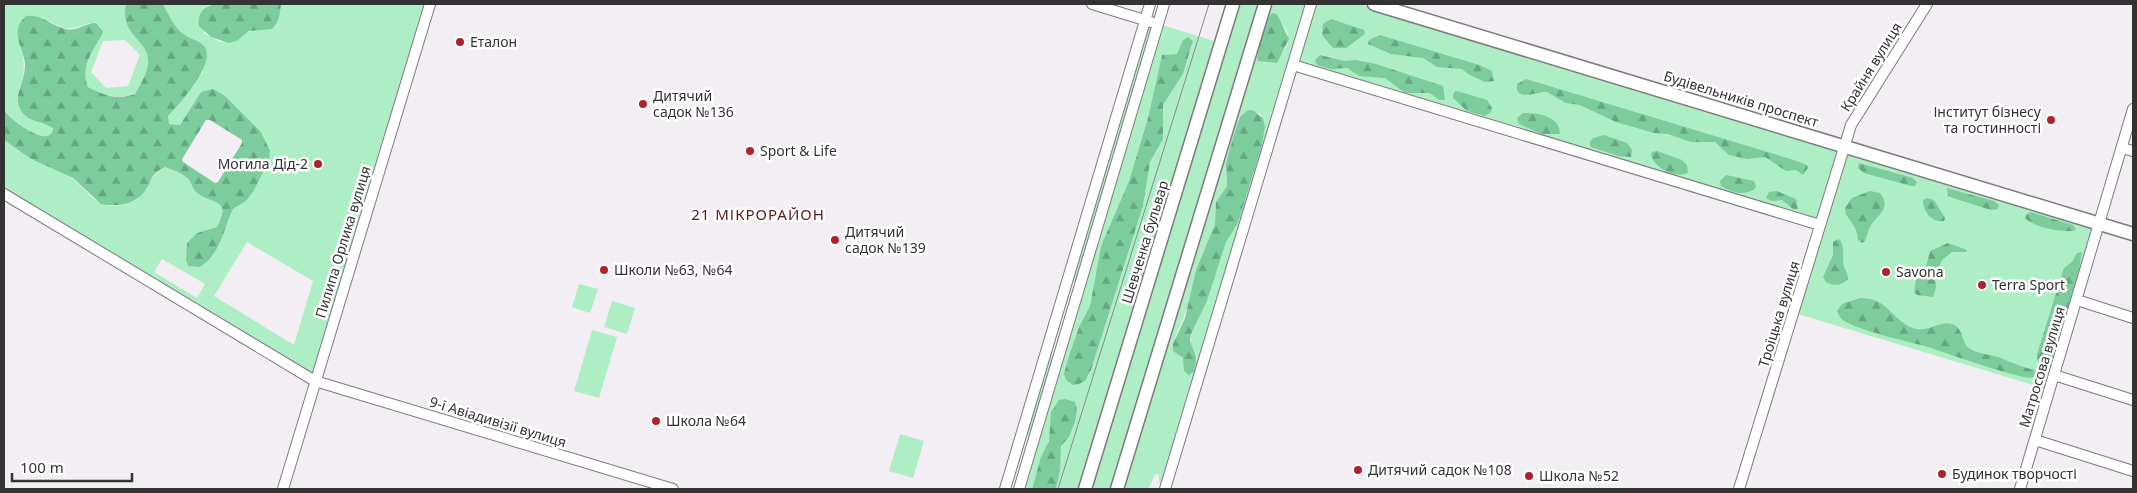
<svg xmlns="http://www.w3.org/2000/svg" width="2137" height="493" viewBox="0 0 2137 493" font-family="'Noto Sans',sans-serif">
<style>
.green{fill:#adeec5;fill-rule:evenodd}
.forest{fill:url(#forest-firs);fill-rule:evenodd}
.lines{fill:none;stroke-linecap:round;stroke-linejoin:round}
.minor-casing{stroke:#7d7a7e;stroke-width:12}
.major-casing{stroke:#7d7a7e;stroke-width:15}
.minor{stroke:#fff;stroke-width:10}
.major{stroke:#fff;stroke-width:12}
.tram{stroke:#8b888b;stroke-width:1}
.poi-dot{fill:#b2212b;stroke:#fff;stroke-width:2}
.labels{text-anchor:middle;stroke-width:5;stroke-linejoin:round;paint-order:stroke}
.poi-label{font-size:14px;fill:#343334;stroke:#fff;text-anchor:start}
.street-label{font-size:14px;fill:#343334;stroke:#fff}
.neighbourhood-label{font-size:15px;letter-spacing:1px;fill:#5d1819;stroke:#fff}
</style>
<defs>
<pattern id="forest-firs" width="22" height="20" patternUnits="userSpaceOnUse" patternTransform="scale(1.25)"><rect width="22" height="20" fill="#7ccc9c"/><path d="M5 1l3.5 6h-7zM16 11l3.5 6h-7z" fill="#66a680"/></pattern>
</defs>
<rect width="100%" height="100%" fill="#f2eef3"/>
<path class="green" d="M4,4H126C119,37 151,40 148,64C147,74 140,85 135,94C115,99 106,96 88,87C80,67 92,52 102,35L101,27L89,23C73,30 65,31 49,21L21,47C25,63 25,73 19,89L39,123L48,124L53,128C51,151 9,119 4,110ZM125,40L140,55L128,86L106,88L91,72L103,41Z
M163,4H214L207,6L204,33L220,42L241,38L246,33L256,30L280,12L281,4H424L312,375L4,189V140L31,159L72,178L94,199L110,206L123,205L136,200L146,190L150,178L165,167C173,170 183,173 189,180C192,184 193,190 197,193C213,205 232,198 217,227L197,233L205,264C220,247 224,229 233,209L246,201L253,192L254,125L232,106L201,92L180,125L169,124L168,116L203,72L187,37L174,25ZM247,242L313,281L294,345L214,296ZM162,259L205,284L197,298L154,272Z
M1238,4H1261L1113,489H1090Z
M1270,4H1307L1160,489H1158L1160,485L1158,473L1155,475L1148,489H1122ZM1275,13L1288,33V45L1274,63L1265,61L1257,52L1266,22ZM1259,113L1263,118L1265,127L1262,145L1238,223L1226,242L1207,301L1191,334V345L1197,356L1194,372L1191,375L1184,366L1185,361L1180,356L1176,336L1188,306L1196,270L1215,224L1216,202L1227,186L1226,163L1240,117Z
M1317,4H1359L1838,149L1817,219L1299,62Z
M1147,24L1154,26L1077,282L1070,280Z
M1162,25L1217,42L1081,489H1056C1061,474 1057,453 1064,441L1051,420C1052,444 1037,466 1032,489H1023ZM1185,38L1191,39L1192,46L1183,74L1163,105V139L1150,162L1143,206L1089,376L1073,385L1066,380L1068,359L1079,327L1090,306L1101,246L1129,181L1148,118L1162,55L1177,54Z
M1847,152L2095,227L2046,389L1798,314Z
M579,284L598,289L590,313L572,307Z
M612,301L635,308L627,334L604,327Z
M592,330L617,337L599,398L574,391Z
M1048,356L1055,358L1032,437L1024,434Z
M900,434L924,441L913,478L889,471Z"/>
<path class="forest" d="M126,4H163C169,15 174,28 185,35C190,39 197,40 202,44C221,59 179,104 168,116L169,124L180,125L201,92L213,89L225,96L261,132L270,151L269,160L253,192L246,201L233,209C223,230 221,253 200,267L188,266L186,260L187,243L197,233L217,227C232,198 213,205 197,193C193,190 192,184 189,180C183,173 173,170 165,167C147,177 154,178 145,191C135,205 117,207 101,204L73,178L31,159L4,140V110C9,119 51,151 53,128C43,121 30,123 22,112C11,96 26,81 25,64C24,52 16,41 18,29C19,23 22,20 26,16C42,14 51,26 66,29C77,32 85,23 96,23L103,31L102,35C92,52 80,67 88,87C106,96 116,100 135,94C140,85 147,74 148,64C151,40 119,37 126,4ZM206,120H210L242,140V143L218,182L215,183L183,162L182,159Z
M214,4H281C280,14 279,22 272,29L249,31L238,40L229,43L211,37L199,26C197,15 203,7 214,4Z
M1272,13L1277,14L1289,39L1277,63L1258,61C1255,55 1266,18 1272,13Z
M1331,19L1364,30L1365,34L1346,48H1333L1322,35L1323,24Z
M1380,35L1479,65L1492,71L1494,81L1485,82L1468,74L1462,69L1437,67L1423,58L1391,54L1368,44L1369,40Z
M1188,37L1193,41L1183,74L1163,105V139L1150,162L1143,206L1091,370L1085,381L1079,384L1073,385L1066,380L1064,374L1068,359L1079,327L1090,306L1101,246L1129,181L1148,118L1162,55L1177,54L1183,40Z
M1320,55L1344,61L1355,60L1376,64L1443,86L1445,100H1439L1430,93H1405L1385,78L1359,76L1347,68L1331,69L1317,65L1315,60Z
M1526,79L1797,161L1807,165L1808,168L1803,175L1796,170L1786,171L1765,157L1747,159L1729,155L1715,142H1691L1668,134L1654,133L1616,122L1580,105L1566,103L1547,92C1537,91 1514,103 1517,84Z
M1457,91L1487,100L1492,108L1491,112L1485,116L1467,111L1453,98L1454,92Z
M1248,110L1254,111L1263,118L1265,127L1262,145L1238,223L1226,242L1207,301L1191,334L1190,340C1194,356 1199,352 1194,372L1189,375L1184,371L1183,358L1173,351V344L1185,318L1196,270L1215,224L1216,202L1227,186L1226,163L1233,138L1240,117Z
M1523,113C1539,113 1560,116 1560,134H1542L1519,124L1517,118Z
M1604,135L1627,143L1632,150L1631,157L1618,156L1591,147L1590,142L1593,138Z
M1657,151L1682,160L1687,165L1688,173C1676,179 1654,168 1651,155L1652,152Z
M1859,163L1913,178L1917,182L1915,186H1911L1864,173L1858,168Z
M1726,175L1754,181L1756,186L1755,189C1743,196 1732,193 1721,186L1720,181Z
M1947,188L1994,201L1999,205L1998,209L1991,210L1953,198L1948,196Z
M1777,191L1796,199L1798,209H1793L1782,200L1771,201L1766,198L1769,192Z
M1870,191L1880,193C1892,208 1878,215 1871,225C1868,230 1867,236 1865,241L1862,243L1858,240C1857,222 1845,220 1845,208L1852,198Z
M1927,198L1934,200L1945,218L1944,221C1932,223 1923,212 1923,200Z
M2030,212L2073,225L2076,229L2073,231C2059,232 2036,228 2025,218L2026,215Z
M1838,239L1841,241C1844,249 1843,255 1843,263C1844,269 1848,272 1848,279C1842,285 1835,287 1826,282L1823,277L1833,255V242Z
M1948,243L1967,250L1966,252H1952L1942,260L1935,277L1936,287L1933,297L1917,295L1914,292L1916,278L1926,267L1930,251Z
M2082,252L2079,270L2051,363L2041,364L2037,359V354L2064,268L2072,262L2077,253Z
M1860,298C1884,298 1888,312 1905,324C1924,338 1938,319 1952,324C1964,328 1961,343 1969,348C1977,354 1989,354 1998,357C2011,362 2021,367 2035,370V376L2031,378L2023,377C1991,369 1961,358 1931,348C1904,340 1875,335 1850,324C1843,321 1839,317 1837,311L1842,304Z
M1065,399L1075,402L1077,410L1075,422L1069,437L1061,446L1060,471L1056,489H1032L1041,457L1049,441L1051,412L1059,400Z"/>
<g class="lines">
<defs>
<path id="minor" d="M1092,4L1151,22
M1293,65L1820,225
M2122,148L2133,151
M4,194L315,381L673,489
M2077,300L2133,318
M2054,375L2133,400
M2035,440L2133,471
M283,489L430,4
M1005,489L1150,4
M1019,489L1164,4
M1165,489L1311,4
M1739,489L1851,125L1927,4
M2020,489L2133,109"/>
<path id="major" d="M1374,4L2133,234
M1085,489L1233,4
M1117,489L1265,4"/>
</defs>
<use href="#minor" class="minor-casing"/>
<use href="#major" class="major-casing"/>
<use href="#minor" class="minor"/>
<use href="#major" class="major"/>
<path class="tram" d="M1058,489L1209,4"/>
</g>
<g class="poi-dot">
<circle cx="460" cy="42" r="5"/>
<circle cx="643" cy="104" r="5"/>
<circle cx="2051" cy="120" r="5"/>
<circle cx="750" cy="151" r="5"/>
<circle cx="318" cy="164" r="5"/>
<circle cx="835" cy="240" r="5"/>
<circle cx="604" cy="270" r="5"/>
<circle cx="1886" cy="272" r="5"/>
<circle cx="1982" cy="285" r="5"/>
<circle cx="656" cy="421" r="5"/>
<circle cx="1358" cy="470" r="5"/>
<circle cx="1942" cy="474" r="5"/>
<circle cx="1529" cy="476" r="5"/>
</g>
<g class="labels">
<g class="poi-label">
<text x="470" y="47">Еталон</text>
<text x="653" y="101">Дитячий<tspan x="653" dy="16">садок №136</tspan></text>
<text x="2041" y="117" text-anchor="end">Інститут бізнесу<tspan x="2041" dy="16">та гостинності</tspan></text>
<text x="760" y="156">Sport &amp; Life</text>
<text x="308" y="169" text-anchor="end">Могила Дiд-2</text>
<text x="845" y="237">Дитячий<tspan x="845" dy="16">садок №139</tspan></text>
<text x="614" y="275">Школи №63, №64</text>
<text x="1896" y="277">Savona</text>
<text x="1992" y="290">Terra Sport</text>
<text x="666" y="426">Школа №64</text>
<text x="1368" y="475">Дитячий садок №108</text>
<text x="1952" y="479">Будинок творчості</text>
<text x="1539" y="481">Школа №52</text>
</g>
<g class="street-label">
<text transform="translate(1871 67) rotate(-58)" y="5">Крайня вулиця</text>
<text transform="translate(1741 99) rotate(17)" y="5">Будівельників проспект</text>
<text transform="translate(343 242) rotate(-73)" y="5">Пилипа Орлика вулиця</text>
<text transform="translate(1145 242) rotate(-73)" y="5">Шевченка бульвар</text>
<text transform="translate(1779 314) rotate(-73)" y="5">Троїцька вулиця</text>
<text transform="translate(2042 367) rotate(-73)" y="5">Матросова вулиця</text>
<text transform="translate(498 422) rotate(17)" y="5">9-ї Авіадивізії вулиця</text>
</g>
<g class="neighbourhood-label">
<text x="758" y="220">21 МІКРОРАЙОН</text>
</g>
</g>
<rect width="2137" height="493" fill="none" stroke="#343334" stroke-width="10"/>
<path d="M12 473v8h120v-8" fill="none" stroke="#343334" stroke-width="2.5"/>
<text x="20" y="473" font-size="15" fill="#343334" stroke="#ffffff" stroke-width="4" paint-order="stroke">100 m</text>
</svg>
